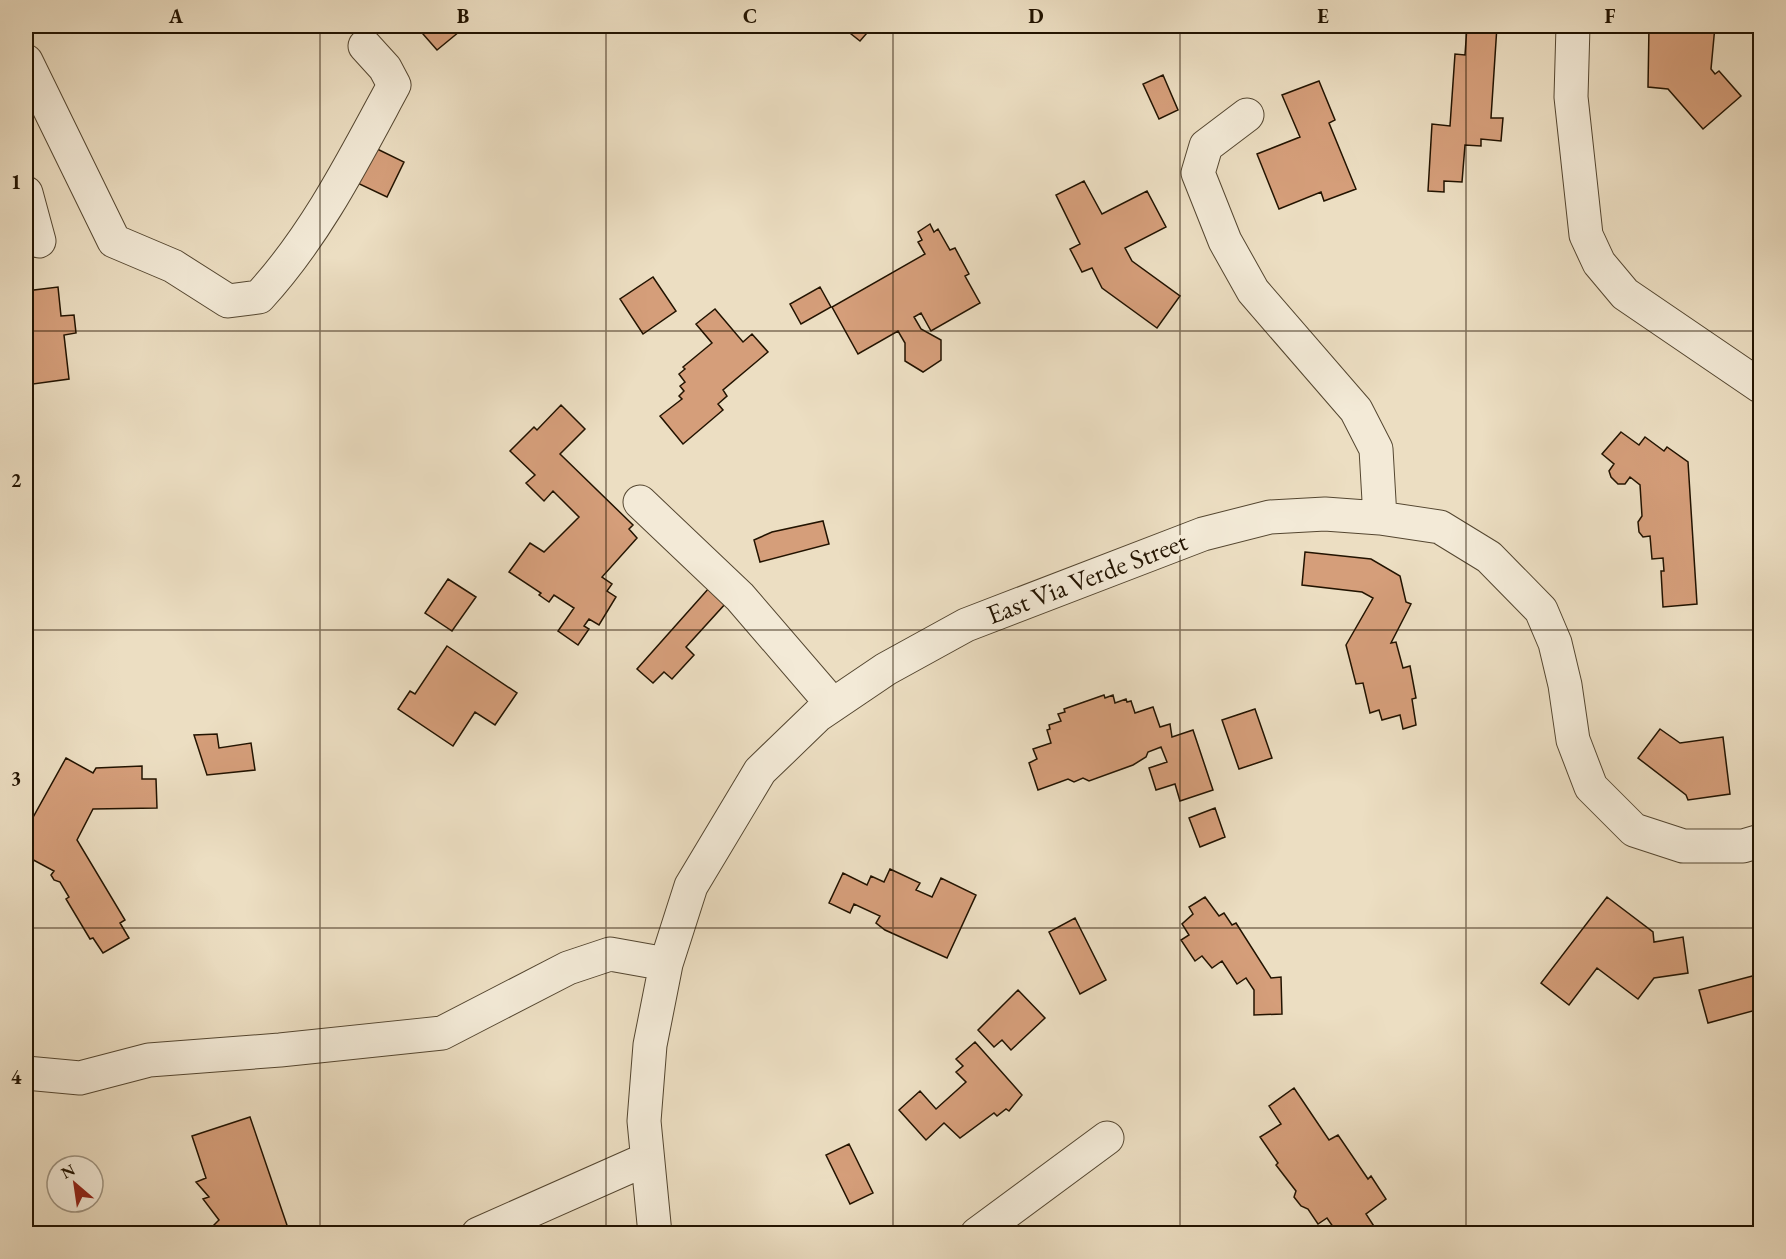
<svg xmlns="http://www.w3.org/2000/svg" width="1786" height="1259" viewBox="0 0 1786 1259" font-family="'EB Garamond',serif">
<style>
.building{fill:#d59e7a;stroke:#221300;stroke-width:1.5}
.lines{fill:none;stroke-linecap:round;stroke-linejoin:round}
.minor-casing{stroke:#544630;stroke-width:35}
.minor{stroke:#f3ead7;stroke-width:33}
.grid{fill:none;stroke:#221300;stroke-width:1.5;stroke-opacity:0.55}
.labels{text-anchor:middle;stroke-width:6;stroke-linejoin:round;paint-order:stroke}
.street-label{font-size:27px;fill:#221300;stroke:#f3ead7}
.neatline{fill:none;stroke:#221300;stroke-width:2}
.grid-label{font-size:20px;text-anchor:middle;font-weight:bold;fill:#221300}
</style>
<rect width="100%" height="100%" fill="#ecdec2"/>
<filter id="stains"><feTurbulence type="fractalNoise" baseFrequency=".00333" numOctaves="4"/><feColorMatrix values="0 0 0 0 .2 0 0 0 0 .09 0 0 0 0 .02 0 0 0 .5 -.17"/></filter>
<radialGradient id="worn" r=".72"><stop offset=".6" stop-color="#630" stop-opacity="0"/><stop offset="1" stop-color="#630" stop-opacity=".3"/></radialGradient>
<path class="building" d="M416,26H463L465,27L437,50Z
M841,26H873L860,41Z
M1467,26H1497L1491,118H1503L1501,141L1481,139V146L1465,145L1462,182L1444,181V192L1428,191L1432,124L1450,126L1455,54L1465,55Z
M1649,26H1715L1711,69L1715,74L1719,71L1741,96L1703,129L1668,89L1648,87Z
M1163,75L1178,110L1159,119L1143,84Z
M1319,81L1335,120L1329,123L1356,189L1324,201L1321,192L1279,209L1257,154L1300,137L1282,95Z
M369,145L404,162L387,197L351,180Z
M1084,181L1102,214L1147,191L1166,227L1125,248L1132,261L1180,296L1157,328L1102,288L1092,268L1082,272L1070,249L1080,244L1056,195Z
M930,224L934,232L938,229L950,250L955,248L969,274L965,276L980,303L931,331L921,313L914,317L921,329L941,340V360L923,372L905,361V343L898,331L858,354L832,307L925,254L918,242L922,240L918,232Z
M653,277L676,311L643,334L620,299Z
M58,287L61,316L74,315L76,333L64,335L69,379L26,385V291Z
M820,287L831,307L801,324L790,304Z
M715,309L743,342L752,334L768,352L723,390L727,396L718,404L723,410L683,444L660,416L682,399L679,396L684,391L680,386L685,382L679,374L685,369L683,367L712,343L696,324Z
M561,405L585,429L560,454L633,525L629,529L637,538L602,577L612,584L607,591L616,597L599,625L589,619L584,626L589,629L578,645L558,631L574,608L554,595L549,602L539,595L541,593L509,572L530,543L544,552L579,517L553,491L544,501L526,483L535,475L510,451L534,427L537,430Z
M1621,432L1639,445L1645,437L1664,451L1667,447L1688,462L1697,604L1663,607L1661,571H1664L1663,558L1652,559L1650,536L1643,537L1639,532L1638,522L1642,516L1640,485L1630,477L1625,484H1618L1611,477L1609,471L1614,464L1602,454Z
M823,521L829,544L760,562L754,540L772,532Z
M1305,552L1371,559L1400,576L1406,602L1411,604L1391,643L1396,642L1403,668L1410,666L1416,698L1412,699L1416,725L1403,729L1400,715L1382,720L1379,710L1370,713L1363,683L1356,684L1346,645L1373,598L1362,592L1302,585Z
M448,579L476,597L452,631L425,613Z
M709,588L726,603L686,647L694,655L672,679L664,672L653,683L637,669Z
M447,646L517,693L495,725L475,712L453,746L398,709L410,691L415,694Z
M1104,695L1105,698L1113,695L1115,703L1126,699L1127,702L1131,701L1135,713L1153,707L1160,727L1170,724L1172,737L1193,730L1213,790L1180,801L1175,784L1156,790L1149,768L1167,762L1161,747L1148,752L1146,757L1133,765L1089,781L1083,778L1074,782L1068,779L1038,790L1029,763L1037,759L1033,749L1051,743L1047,730L1050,729L1049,725L1061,721L1058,714L1065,712L1064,709Z
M1255,709L1272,758L1239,769L1222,720Z
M1660,729L1680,743L1723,737L1730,794L1688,800L1686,795L1638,758Z
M217,734L219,748L251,743L255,770L207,775L194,735Z
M66,758L93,773L96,768L142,766V779H156L157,808L93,809L77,840L125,920L120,923L129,938L103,953L93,938L90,939L66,899L69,897L60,882L54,880L51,875L54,871L26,856V830Z
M1215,808L1225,837L1200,847L1189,818Z
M890,869L920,883L916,890L932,897L941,878L976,895L947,958L885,930L876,923L880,916L854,904L850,913L829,903L843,873L867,885L871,876L884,882Z
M1205,897L1219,916L1224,913L1232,925L1236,923L1271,978L1281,977L1282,1014L1254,1015V990L1246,978L1237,984L1222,961L1212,968L1202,956L1195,961L1181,940L1189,935L1182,924L1193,914L1189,907Z
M1607,897L1653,932L1654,942L1683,937L1688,973L1654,978L1638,999L1597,968L1569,1005L1541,983Z
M1075,918L1106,980L1080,994L1049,932Z
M1760,974V1009L1708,1023L1699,990Z
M1018,990L1045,1018L1011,1050L1002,1040L994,1047L978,1030Z
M975,1042L1022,1095L1009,1111L1006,1109L997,1116L994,1113L960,1138L944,1123L926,1140L899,1110L920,1091L936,1109L966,1082L956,1072L963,1066L956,1059Z
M1294,1088L1329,1140L1338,1135L1368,1179L1371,1176L1386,1199L1366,1214L1379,1234H1338L1327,1218L1318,1224L1308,1209L1301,1206L1294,1197L1296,1191L1276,1165L1278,1163L1260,1137L1281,1124L1269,1106Z
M250,1117L290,1234H205L219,1220L203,1199L209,1197L196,1182L206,1178L192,1136Z
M849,1144L873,1193L850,1204L826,1155Z"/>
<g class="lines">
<defs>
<path id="minor" d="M1573,26L1571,97L1586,235L1599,263L1625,294L1760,386
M26,61L114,241L173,266L228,301L259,297C316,235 354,159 394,85L385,68L365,46
M1247,115L1206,146L1198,173L1225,241L1253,291L1356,410L1376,449L1380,518
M26,193L39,241
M640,502L740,597L833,705
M26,1073L80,1078L149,1060L280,1050L442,1033L568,968L610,954L666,964
M478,1234L647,1159
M655,1234L644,1121L650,1045L666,964L691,886L760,771L818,715L886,669L966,625L1203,534L1270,517L1325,514L1380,518L1440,527L1489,557L1541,610L1555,643L1565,685L1573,740L1591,787L1634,830L1683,846H1743L1760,841
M977,1234L1107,1138"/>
</defs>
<use href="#minor" class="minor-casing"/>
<use href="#minor" class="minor"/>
</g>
<path class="grid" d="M320,26V1234M606,26V1234M893,26V1234M1180,26V1234M1466,26V1234M26,331H1760M26,630H1760M26,928H1760"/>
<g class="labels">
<g class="street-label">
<text transform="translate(1087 578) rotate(-21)" y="9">East Via Verde Street</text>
</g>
</g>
<rect width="1786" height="1259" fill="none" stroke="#ecdec2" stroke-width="66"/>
<g transform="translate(75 1184) rotate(331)"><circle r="28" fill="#f3ead7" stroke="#9f9481" stroke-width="1.5"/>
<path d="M0-4.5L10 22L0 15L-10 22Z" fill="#8f2418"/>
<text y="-9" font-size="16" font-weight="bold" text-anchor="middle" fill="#221300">N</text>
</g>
<rect x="33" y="33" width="1720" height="1193" class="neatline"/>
<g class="grid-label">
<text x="176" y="23">A</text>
<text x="463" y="23">B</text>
<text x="750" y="23">C</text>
<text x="1036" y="23">D</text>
<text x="1323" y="23">E</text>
<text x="1610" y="23">F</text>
<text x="16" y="189">1</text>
<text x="16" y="487">2</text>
<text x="16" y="785">3</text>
<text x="16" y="1084">4</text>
</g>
<rect width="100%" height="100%" filter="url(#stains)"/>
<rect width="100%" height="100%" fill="url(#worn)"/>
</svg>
